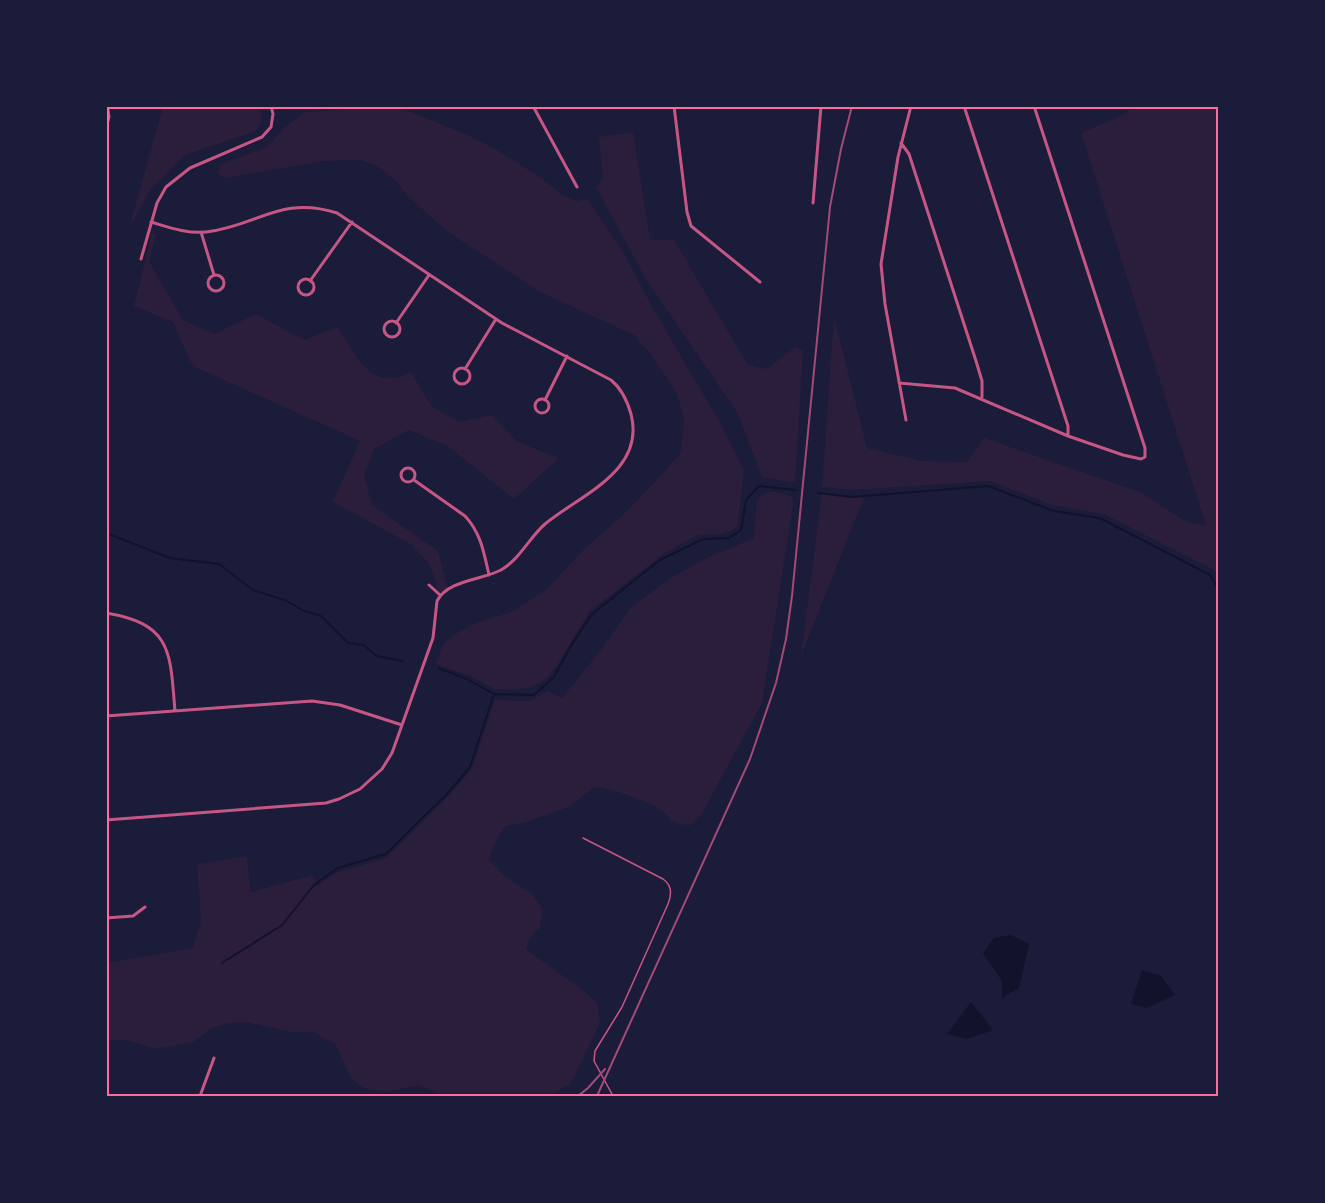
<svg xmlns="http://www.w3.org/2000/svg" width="1325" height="1203" viewBox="0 0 1325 1203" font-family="Quicksand,sans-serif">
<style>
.green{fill:#2a1e3b}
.water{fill:#12122b}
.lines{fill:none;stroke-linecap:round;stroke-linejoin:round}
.stream{stroke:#12122b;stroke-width:2}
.service{stroke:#c65784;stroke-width:1.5}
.minor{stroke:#c65784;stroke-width:3}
.rail{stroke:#a44b75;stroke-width:2}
.neatline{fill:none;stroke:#ff6b9d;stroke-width:2}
</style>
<rect width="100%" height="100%" fill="#1b1b3a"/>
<path class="green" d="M163,107H258L261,112V124L254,132L185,155L150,190L129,229Z
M348,107H399L470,136L497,150L541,178L561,194L576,201L587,199L623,252L655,312L718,419L744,471L738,525L734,529L724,534L697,535L665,553L590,611L556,667L545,680L531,687L513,690L494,689L470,676L436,664L443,644L454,635L471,625L514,611L548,588L583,550L623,515L665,471L681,452L684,419L676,391L652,356L634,335L540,292L445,230L408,196L396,181L377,166L360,160L324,161L224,178L217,173L221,164L267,147L285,127L304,112L346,110Z
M1130,107H1218V576L1214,570L1104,514L1052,505L990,481L852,490L822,487L834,316L867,448L922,461L967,462L984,438L1140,492L1187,522L1206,525L1081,133L1127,113Z
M633,132L650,240H674L748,365L767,369L795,347L803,351L795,483L762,477L738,414L644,276L596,187L603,178L599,137Z
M152,233L156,234L149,261L183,320L214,334L256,314L304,340L338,327C355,355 372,394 411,372L431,406L460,422L492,415L518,442L559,458L514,499L449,447L409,430L374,449L364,476L372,505L438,551L448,589L440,595L430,565L412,545L333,502L360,441L197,368L190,361L173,322L134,306Z
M772,491L790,496L794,499L762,703L701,815L691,825C666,825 672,815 654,806C635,797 615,789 594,787L571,806L527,822L505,826L495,842L489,860L506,877L532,894L543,909L540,927L530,938L526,949L584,991L598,1003L600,1023L571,1083L551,1096H438L434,1091L419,1085L385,1092L363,1088L351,1079L336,1045L314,1032H291L246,1022L228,1023L211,1029L193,1042L155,1049L127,1040L107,1041V963L193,948L201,921L197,864L247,856L251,892L313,875L317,886L338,872L386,858L448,797L472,769L495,700L529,701L548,691L562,698L600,651L631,607L671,578L704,559L754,538C755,528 754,501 762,494C763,494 771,491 772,491Z
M822,493L852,497L865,495L801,656Z"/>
<path class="water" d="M1011,935L1029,944L1019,988L1002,998V981L983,953L994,938Z
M1142,970L1161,976L1175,995L1146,1008L1131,1004Z
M971,1002L993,1030L967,1039L947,1034Z"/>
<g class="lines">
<path class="stream" d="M818,493L852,497L988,486L1054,511L1100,518L1210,575L1218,588
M106,533L170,558L219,564L253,590L287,601L302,610L321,616L348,643L364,645L376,656L403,661
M438,668L467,679L494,694
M222,963L282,925L314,885L338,868L386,854L449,792L470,767L494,694L534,695L554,677L573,642L592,614L660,560L703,539L729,538L741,530L746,500L759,486L796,490"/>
<path class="service" d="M583,838L663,879C672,885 672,894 668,904L622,1007L595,1051L594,1061L613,1096"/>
<path class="minor" d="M533,106L577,187
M674,106L687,212L691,226L760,282
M964,106L1068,426V436
M106,128L109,117L108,110
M901,143L909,154L976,361L982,381V397
M813,203L821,106
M201,232L214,275
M141,259L157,203L166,187L190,168L262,137L271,127L273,114L271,106
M208 283a8 8 0 1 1 16 0a8 8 0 1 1-16 0Z
M298 287a8 8 0 1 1 16 0a8 8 0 1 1-16 0Z
M310,281L352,222
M384 329a8 8 0 1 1 16 0a8 8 0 1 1-16 0Z
M396,323L429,275
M454 376a8 8 0 1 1 16 0a8 8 0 1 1-16 0Z
M465,369L496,319
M899,383L955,388L1068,436L1123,455L1141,459L1145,457V448L1034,106
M535 406a7 7 0 1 1 14 0a7 7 0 1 1-14 0Z
M545,400L567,356
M906,420L885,304L881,264L898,157L911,106
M401 475a7 7 0 1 1 14 0a7 7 0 1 1-14 0Z
M414,480L465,516C481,533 484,553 489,575
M429,585L440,595
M106,613C173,624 170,653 175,711
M106,716L312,701L340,705L402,725
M106,820L326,803L339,799L360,789L382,769L392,753L433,638L437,601C448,580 482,580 501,570C520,559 529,538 545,524C580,495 646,471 631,414C627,400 622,389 611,380L502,323L337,213C281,195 257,226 206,232C187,234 168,227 151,222
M106,918L133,916L145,907
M200,1096L214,1058"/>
<path class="rail" d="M290,1096H291
M578,1096L588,1088L605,1069
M597,1096L750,759L776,683L786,639L792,596L830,207L841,149L852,106"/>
</g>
<rect width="1325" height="1203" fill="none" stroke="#1b1b3a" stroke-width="216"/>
<rect x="108" y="108" width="1109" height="987" class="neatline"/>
</svg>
